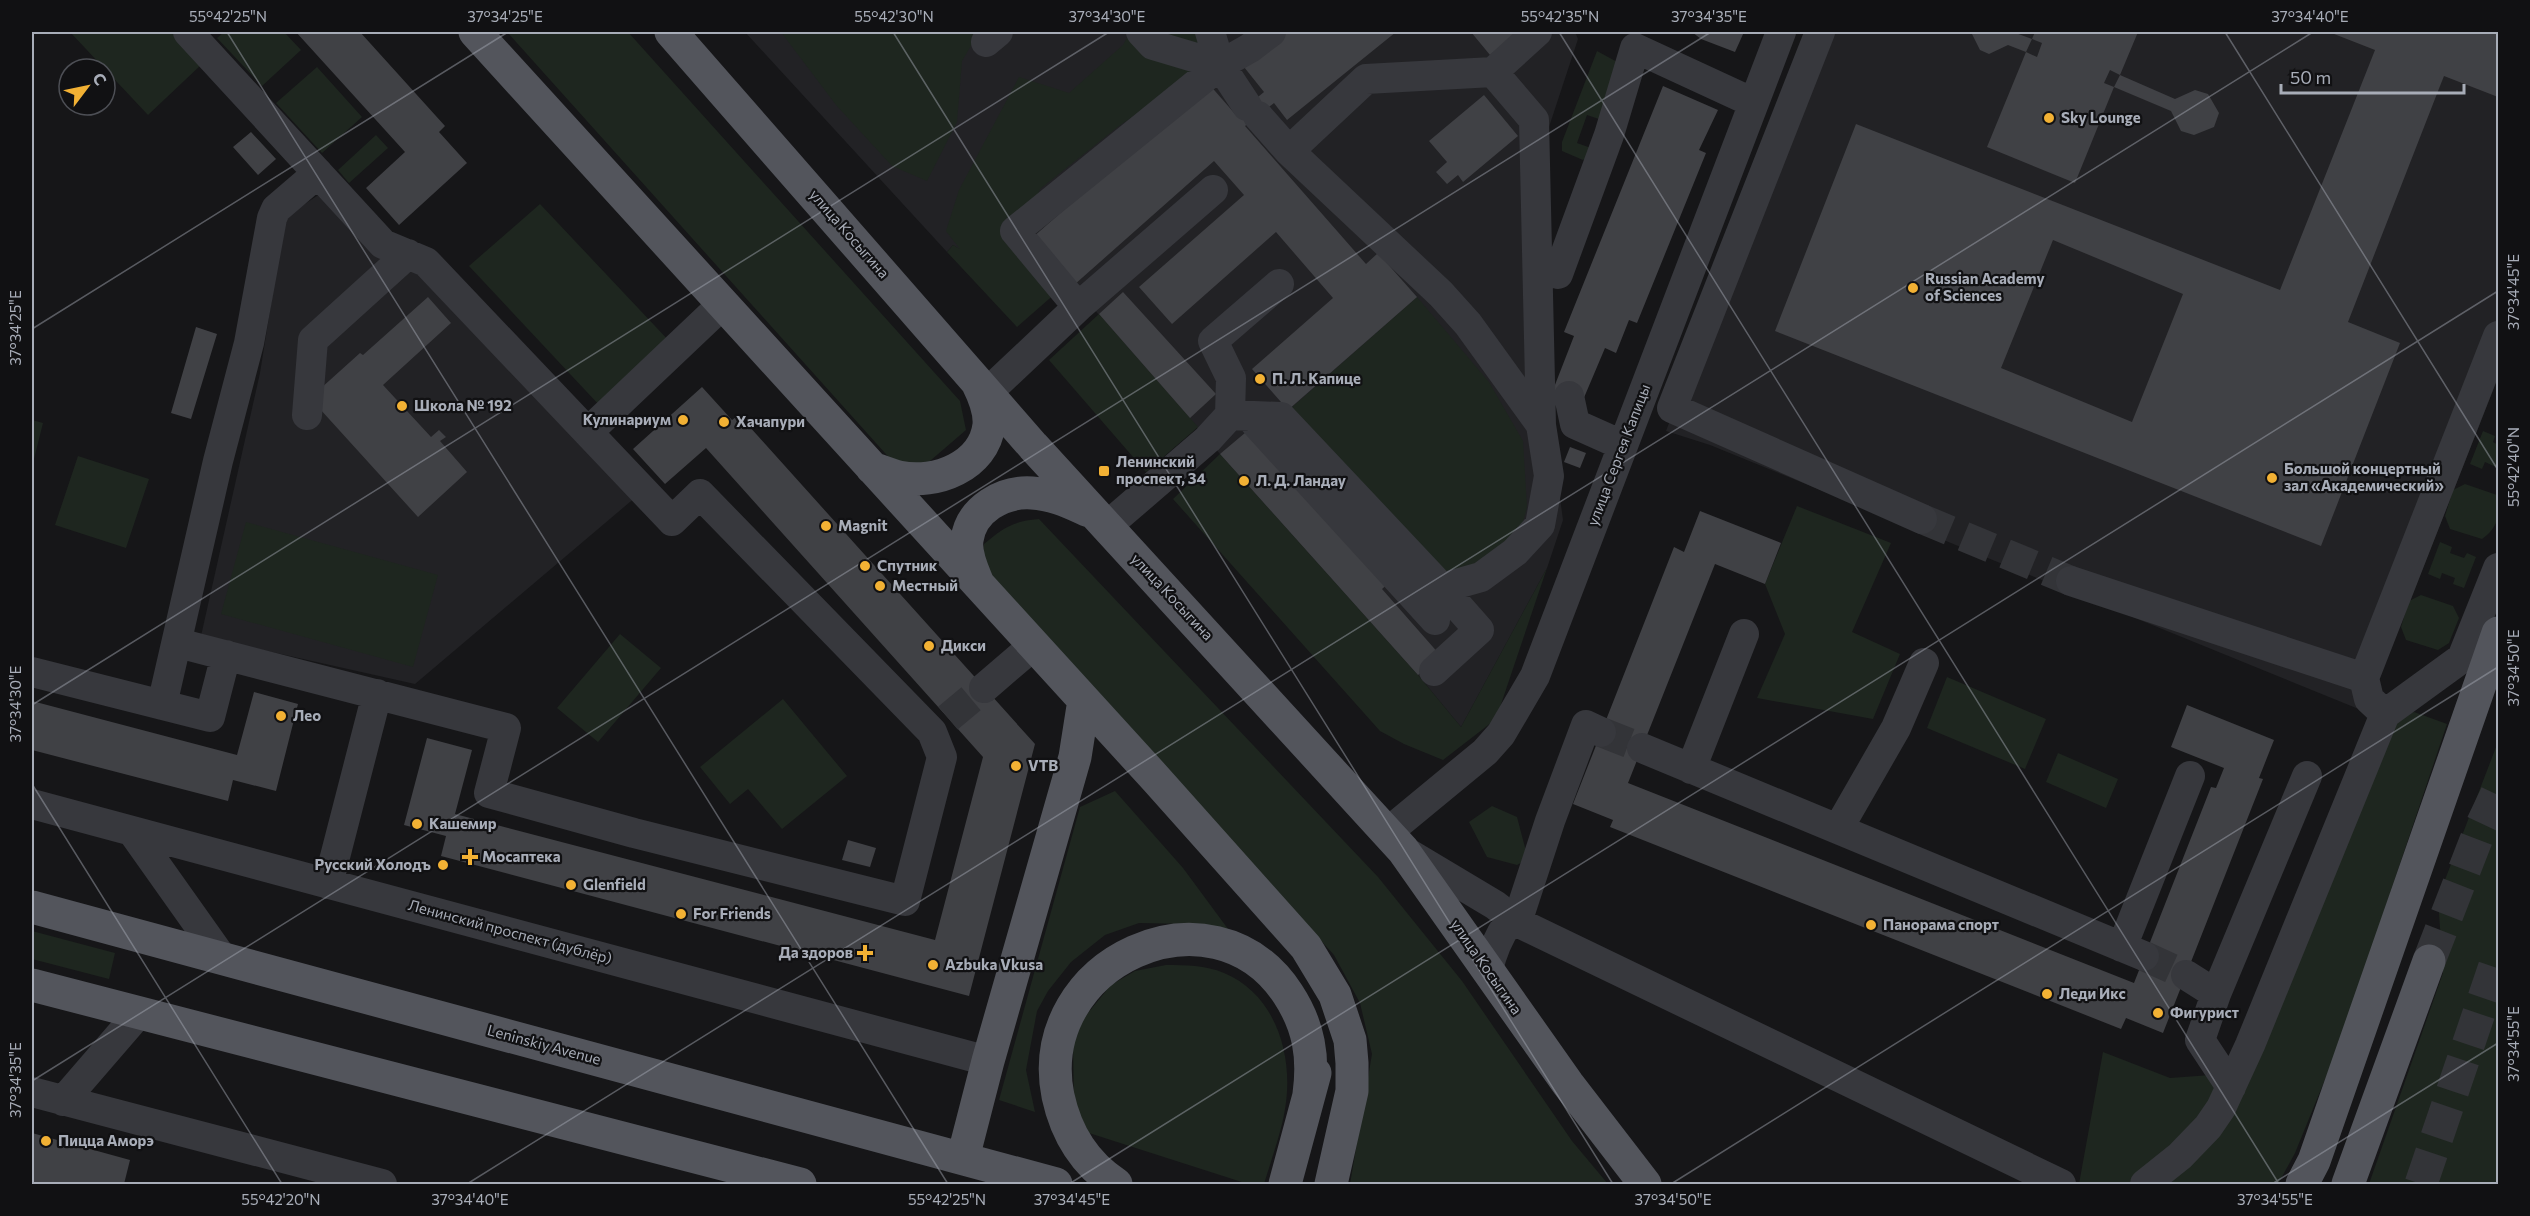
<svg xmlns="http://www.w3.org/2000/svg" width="2530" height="1216" viewBox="0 0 2530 1216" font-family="Commissioner,sans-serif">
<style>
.built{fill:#222225}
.green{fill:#1e261f}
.building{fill:#404145;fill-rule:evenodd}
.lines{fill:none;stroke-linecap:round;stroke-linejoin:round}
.minor-tunnel{stroke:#333438;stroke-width:30;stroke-dasharray:30 15;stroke-linecap:butt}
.major-tunnel{stroke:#333438;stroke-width:33;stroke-dasharray:33 16;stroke-linecap:butt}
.minor{stroke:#37383d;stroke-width:30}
.major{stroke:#53555c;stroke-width:33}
.ticks{fill:none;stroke:#a8adb8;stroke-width:1.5;stroke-opacity:0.45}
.poi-dot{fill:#f2b134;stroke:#111113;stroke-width:2}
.labels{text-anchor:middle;stroke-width:4.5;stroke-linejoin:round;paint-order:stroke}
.poi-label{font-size:15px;font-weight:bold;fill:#a8adb8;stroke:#111113;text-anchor:start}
.street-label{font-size:15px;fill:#a8adb8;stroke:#111113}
.neatline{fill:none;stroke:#a8adb8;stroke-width:2}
.ticks-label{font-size:15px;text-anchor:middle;fill:#a8adb8}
</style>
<rect width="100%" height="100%" fill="#161618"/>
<path class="built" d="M745,32H1575L1578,39L1548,130L1545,386L1563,520L1547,568L1461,727L1418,675L1220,454L1032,238L973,258L953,245L947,252Z
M1817,32H2498V378L2366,712L1710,445L1666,431Z
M326,190L420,270L637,496L415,684L201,636L260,373L285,217Z"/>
<path class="green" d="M70,32H171L202,64L148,115Z
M224,32H284L301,50L262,86L217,38Z
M507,32H628L960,401L966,430L923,467L893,462Z
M781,32H979L962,61L957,122L927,181L892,166L836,105Z
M1130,32H1216L1182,83L1119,126L1040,189L1018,249L1057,292L1017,327L947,252L953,245L960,249L946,231L959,190L1019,77L1069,93L1123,45Z
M1597,51L1619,63L1602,120L1587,115L1577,143L1591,148L1593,155L1583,160L1562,151V142Z
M317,67L362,117L322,153L276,103Z
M376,135L388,148L349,183L338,170Z
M540,204L671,343L600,406L469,266Z
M1417,297L1489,382L1523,441L1527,507L1515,552L1442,588L1281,417Z
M1099,314L1198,427L1146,472L1049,360Z
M32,420L43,423L32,467Z
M2483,431L2495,436L2493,442L2498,445V475L2496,474L2498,468L2485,462L2482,469L2470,464Z
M1220,454L1418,675L1461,727L1547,568L1496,719L1443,760L1404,744L1380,731L1173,499Z
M78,456L149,479L126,548L55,525Z
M2465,484L2497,495C2503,512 2497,529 2482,539L2450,529L2445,516L2453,490Z
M1797,506L1891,543L1852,632L1900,654L1873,719L1757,698L1785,634L1765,584Z
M1039,519L1378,877L1462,981L1572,1141L1608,1184H1350L1372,1054L1360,1003L1334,955L981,565L984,544C1003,528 1013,521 1039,519Z
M246,522L438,575L413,667L221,614Z
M2440,542L2452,547L2450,553L2464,558L2467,553L2476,557L2464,588L2453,584L2455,578L2442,573L2440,579L2428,574Z
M2421,595L2453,606L2459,618L2449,643L2438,650L2406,640L2401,627L2409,601Z
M620,634L661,668L598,742L557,708Z
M1947,677L2046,719L2025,769L1927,728Z
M783,699L847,776L782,829L748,789L730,804L700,767Z
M2414,712L2447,724L2339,1045L2295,1153L2278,1184H2079L2103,1052L2170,1078L2211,1075L2231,1087L2385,714Z
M2498,742V1184H2369L2443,973L2438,898Z
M2058,753L2118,779L2106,808L2046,782Z
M1115,791L1183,868L1231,933L1190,924L1139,923L1105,935L1071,962L1048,991L1037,1011L1026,1070L1035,1112L999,1100L1080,807Z
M1492,806L1517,817L1528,859L1517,865L1487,857L1469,822Z
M32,931L115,953L109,979L32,959Z
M1166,965C1186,965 1205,965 1224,973C1277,995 1294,1058 1285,1109C1281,1134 1271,1160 1264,1184H1248L1089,1133L1074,1103L1073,1044L1083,1019L1111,985L1135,971Z"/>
<path class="building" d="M296,32H360L445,126L439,132L467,163L399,225L366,188L405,152Z
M1287,32H1396L1287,120L1274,103L1245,126L1366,264L1378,253L1417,297L1288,410L1252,369L1333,298L1276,232L1172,324L1139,287L1244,195L1214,161L1074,285L1032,238L1208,83L1236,115L1264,92L1244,67Z
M1471,32H1519L1490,55Z
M1692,32H1744L1735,52L1701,39Z
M1971,32H2013L2032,39L2026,52L2008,45L1989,54L1980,50Z
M2035,32H2138L2120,75L2110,70L2104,83L2114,87L2120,75L2175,99L2195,90L2208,94L2219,113L2214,127L2194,135L2181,131L2171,111L2114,87L2075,183L1987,147L2026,52L2037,57L2042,43L2032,39Z
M2329,32H2498V97L2444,76L2440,86L2348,322L2400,343L2321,546L1775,331L1856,124L2280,290L2375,50ZM2053,240L2183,294L2132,422L2001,368Z
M1663,86L1718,110L1699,150L1706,153L1637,323L1629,320L1616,353L1605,348L1583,400L1553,390L1574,336L1564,332Z
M1484,95L1518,136L1463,182L1458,175L1447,184L1436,172L1447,162L1429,141Z
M251,132L276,159L258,175L233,147Z
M1123,292L1216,394L1190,418L1099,314Z
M428,297L451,323L383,385L431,437L439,430L446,437L440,441L467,472L418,517L310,398L360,353L363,355Z
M196,327L217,334L191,419L171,413Z
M702,387L732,420L739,415L1035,744L969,996L441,856L446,836L404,825L427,738L472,750L455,814L935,940L983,757L706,448L665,484L633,449Z
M1252,427L1390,582L1382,589L1440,655L1418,675L1220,454Z
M1570,447L1586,453L1580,468L1564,462Z
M1700,511L1781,543L1765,584L1715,564L1628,783L2134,983L2211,787L2216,788L2224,768L2171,747L2187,705L2274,740L2259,778L2263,779L2163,1033L2126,1018L2121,1029L1610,827L1613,820L1573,804L1674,547L1684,552Z
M254,692L298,704L276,791L233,780L228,801L32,750V701L237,755Z
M848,840L876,848L870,867L842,860Z
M439,861L449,864L447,869L438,867Z
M32,1133L130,1160L124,1184H32Z"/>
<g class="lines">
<path class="minor-tunnel" d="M1922,519L2071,581
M948,718L984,688
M1601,732L1642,748
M2144,956L2186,975"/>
<path class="major-tunnel" d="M2429,961L2481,827L2498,791
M2421,1184L2498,957"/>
<path class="minor" d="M1141,32L1153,45L1220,65L1247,106
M1210,32L1220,65
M1820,32L1672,408L1922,519
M986,42L998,32
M1493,72L1534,120L1541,425L1468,324L1441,294L1289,151L1366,79Z
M1493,72L1537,32
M1258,116L1289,151
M1558,274L1609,135L1635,48L1754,103
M1078,307L1015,231L1220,65L1250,48L1271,32
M988,392L1078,307L1213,190
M1569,396L1575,424L1622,445
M307,415L313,340L408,254
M1230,415L1281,417L1442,588L1481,577L1515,552L1540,525L1549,476L1541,425
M1249,416L1435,620
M588,432L723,304
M1107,526L1208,439L1230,415L1231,378L1213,341L1279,284
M2071,581L2364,678
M178,643L506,728L489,793L634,833L905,901L942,757L932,732L700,494L672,521L426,262L383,244L188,32
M1434,671L1479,630L1442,588
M32,672L210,717L226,655
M984,688L1033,646
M162,705L218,461L249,343L272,218L276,209L318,173
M2385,714L2369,699L2364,678L2498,336
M1642,748L2144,956
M1691,769L1744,634
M32,804L988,1061
M1838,829L1896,728L1924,663
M132,831L222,958
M1388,832L1485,752L1501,734L1535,676L1781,32
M1403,850L1495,905L1517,922L2061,1184
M328,884L377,694
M1517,922L1550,821L1586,725L1601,732
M2122,947L2190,776
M1488,970C1492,952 1497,939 1508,923L1517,922
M2186,975L2216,994L2200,1040L2231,1087
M2216,994L2307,776
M32,1092L382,1184
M63,1101L139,1013
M2145,1184L2180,1156L2208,1127L2221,1108L2250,1045L2385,714L2462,658L2498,568"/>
<path class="major" d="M475,32L1156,779L1306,947L1335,995L1350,1040L1352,1063V1091L1331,1184
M671,32L1033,446L1403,850L1568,1084L1645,1184
M872,468C881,471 890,475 899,477C936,485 984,466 989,425C990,411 984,396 978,384
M977,581C972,569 965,554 967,540C971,509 1003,491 1032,493C1053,494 1071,503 1089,511
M32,907L1056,1184
M32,985L800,1184
M963,1158L988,1061L1075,757L1084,700
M1116,1184C1084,1163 1066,1133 1058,1096C1031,962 1213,879 1288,994C1309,1026 1314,1057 1309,1094
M1285,1184L1315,1073
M2302,1184L2314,1161L2498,633
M2348,1184L2429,961"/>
</g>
<path class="ticks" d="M227,32L948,1184M893,32L1613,1184M1559,32L2279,1184M2225,32L2498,470M32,329L508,32M32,705L1109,32M32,784L282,1184M32,1081L1711,32M467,1184L2313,32M1069,1184L2498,291M1671,1184L2498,667M2272,1184L2498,1043"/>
<g class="poi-dot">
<circle cx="2049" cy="118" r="6"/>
<circle cx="1913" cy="288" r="6"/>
<circle cx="1260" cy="379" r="6"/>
<circle cx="402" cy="406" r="6"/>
<circle cx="683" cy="420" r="6"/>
<circle cx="724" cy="422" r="6"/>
<rect x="1098" y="465" width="12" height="12" rx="3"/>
<circle cx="2272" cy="478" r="6"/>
<circle cx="1244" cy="481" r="6"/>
<circle cx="826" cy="526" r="6"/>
<circle cx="865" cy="566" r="6"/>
<circle cx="880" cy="586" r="6"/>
<circle cx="929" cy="646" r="6"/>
<circle cx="281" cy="716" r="6"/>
<circle cx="1016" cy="766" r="6"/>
<circle cx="417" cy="824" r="6"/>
<path d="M467 848h6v6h6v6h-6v6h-6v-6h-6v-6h6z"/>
<circle cx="443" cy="865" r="6"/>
<circle cx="571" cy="885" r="6"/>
<circle cx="681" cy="914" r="6"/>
<circle cx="1871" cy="925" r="6"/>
<path d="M862 944h6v6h6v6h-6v6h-6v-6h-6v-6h6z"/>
<circle cx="933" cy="965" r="6"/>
<circle cx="2047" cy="994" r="6"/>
<circle cx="2158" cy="1013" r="6"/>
<circle cx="46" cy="1141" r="6"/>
</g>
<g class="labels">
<g class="poi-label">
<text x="2061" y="123">Sky Lounge</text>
<text x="1925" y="284">Russian Academy<tspan x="1925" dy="17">of Sciences</tspan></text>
<text x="1272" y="384">П. Л. Капице</text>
<text x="414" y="411">Школа № 192</text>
<text x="671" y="425" text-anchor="end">Кулинариум</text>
<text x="736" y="427">Хачапури</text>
<text x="1116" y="467">Ленинский<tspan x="1116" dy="17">проспект, 34</tspan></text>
<text x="2284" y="474">Большой концертный<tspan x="2284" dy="17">зал «Академический»</tspan></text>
<text x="1256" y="486">Л. Д. Ландау</text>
<text x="838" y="531">Magnit</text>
<text x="877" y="571">Спутник</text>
<text x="892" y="591">Местный</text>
<text x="941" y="651">Дикси</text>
<text x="293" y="721">Лео</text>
<text x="1028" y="771">VTB</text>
<text x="429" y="829">Кашемир</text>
<text x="482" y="862">Мосаптека</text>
<text x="431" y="870" text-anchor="end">Русский Холодъ</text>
<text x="583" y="890">Glenfield</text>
<text x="693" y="919">For Friends</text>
<text x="1883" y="930">Панорама спорт</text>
<text x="853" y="958" text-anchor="end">Да здоров</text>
<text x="945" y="970">Azbuka Vkusa</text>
<text x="2059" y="999">Леди Икс</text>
<text x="2170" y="1018">Фигурист</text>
<text x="58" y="1146">Пицца Аморэ</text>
</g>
<g class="street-label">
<text transform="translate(849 234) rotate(49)" y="5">улица Косыгина</text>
<text transform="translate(1619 455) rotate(-69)" y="5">улица Сергея Капицы</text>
<text transform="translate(1172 597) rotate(47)" y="5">улица Косыгина</text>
<text transform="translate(510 932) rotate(15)" y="5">Ленинский проспект (дублёр)</text>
<text transform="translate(1486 967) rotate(55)" y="5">улица Косыгина</text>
<text transform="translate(544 1045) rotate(15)" y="5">Leninskiy Avenue</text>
</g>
</g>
<rect width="2530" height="1216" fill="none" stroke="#111113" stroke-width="66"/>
<g transform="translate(87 87) rotate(58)"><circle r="28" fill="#111113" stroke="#4d4f55" stroke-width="1.5"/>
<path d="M0-4.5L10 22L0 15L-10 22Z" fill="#f2b134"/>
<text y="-9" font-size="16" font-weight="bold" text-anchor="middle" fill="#a8adb8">С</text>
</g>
<path d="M2281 84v9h183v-9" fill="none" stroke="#a8adb8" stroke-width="3"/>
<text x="2290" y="84" font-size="18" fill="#a8adb8" stroke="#111113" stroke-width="4.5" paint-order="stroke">50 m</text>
<rect x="33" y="33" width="2464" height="1150" class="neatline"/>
<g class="ticks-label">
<text x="228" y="22">55°42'25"N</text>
<text x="505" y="22">37°34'25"E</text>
<text x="894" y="22">55°42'30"N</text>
<text x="1107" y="22">37°34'30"E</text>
<text x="1560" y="22">55°42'35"N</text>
<text x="1709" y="22">37°34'35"E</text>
<text x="2310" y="22">37°34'40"E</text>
<text transform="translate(2514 292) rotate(-90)" y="5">37°34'45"E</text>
<text transform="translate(16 328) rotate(-90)" y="5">37°34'25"E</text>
<text transform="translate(2514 467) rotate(-90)" y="5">55°42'40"N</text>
<text transform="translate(2514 668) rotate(-90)" y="5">37°34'50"E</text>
<text transform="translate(16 704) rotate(-90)" y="5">37°34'30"E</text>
<text transform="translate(2514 1044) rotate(-90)" y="5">37°34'55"E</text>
<text transform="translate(16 1080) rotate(-90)" y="5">37°34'35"E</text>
<text x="281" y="1205">55°42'20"N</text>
<text x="470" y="1205">37°34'40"E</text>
<text x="947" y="1205">55°42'25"N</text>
<text x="1072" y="1205">37°34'45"E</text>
<text x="1673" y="1205">37°34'50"E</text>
<text x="2275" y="1205">37°34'55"E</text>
</g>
</svg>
